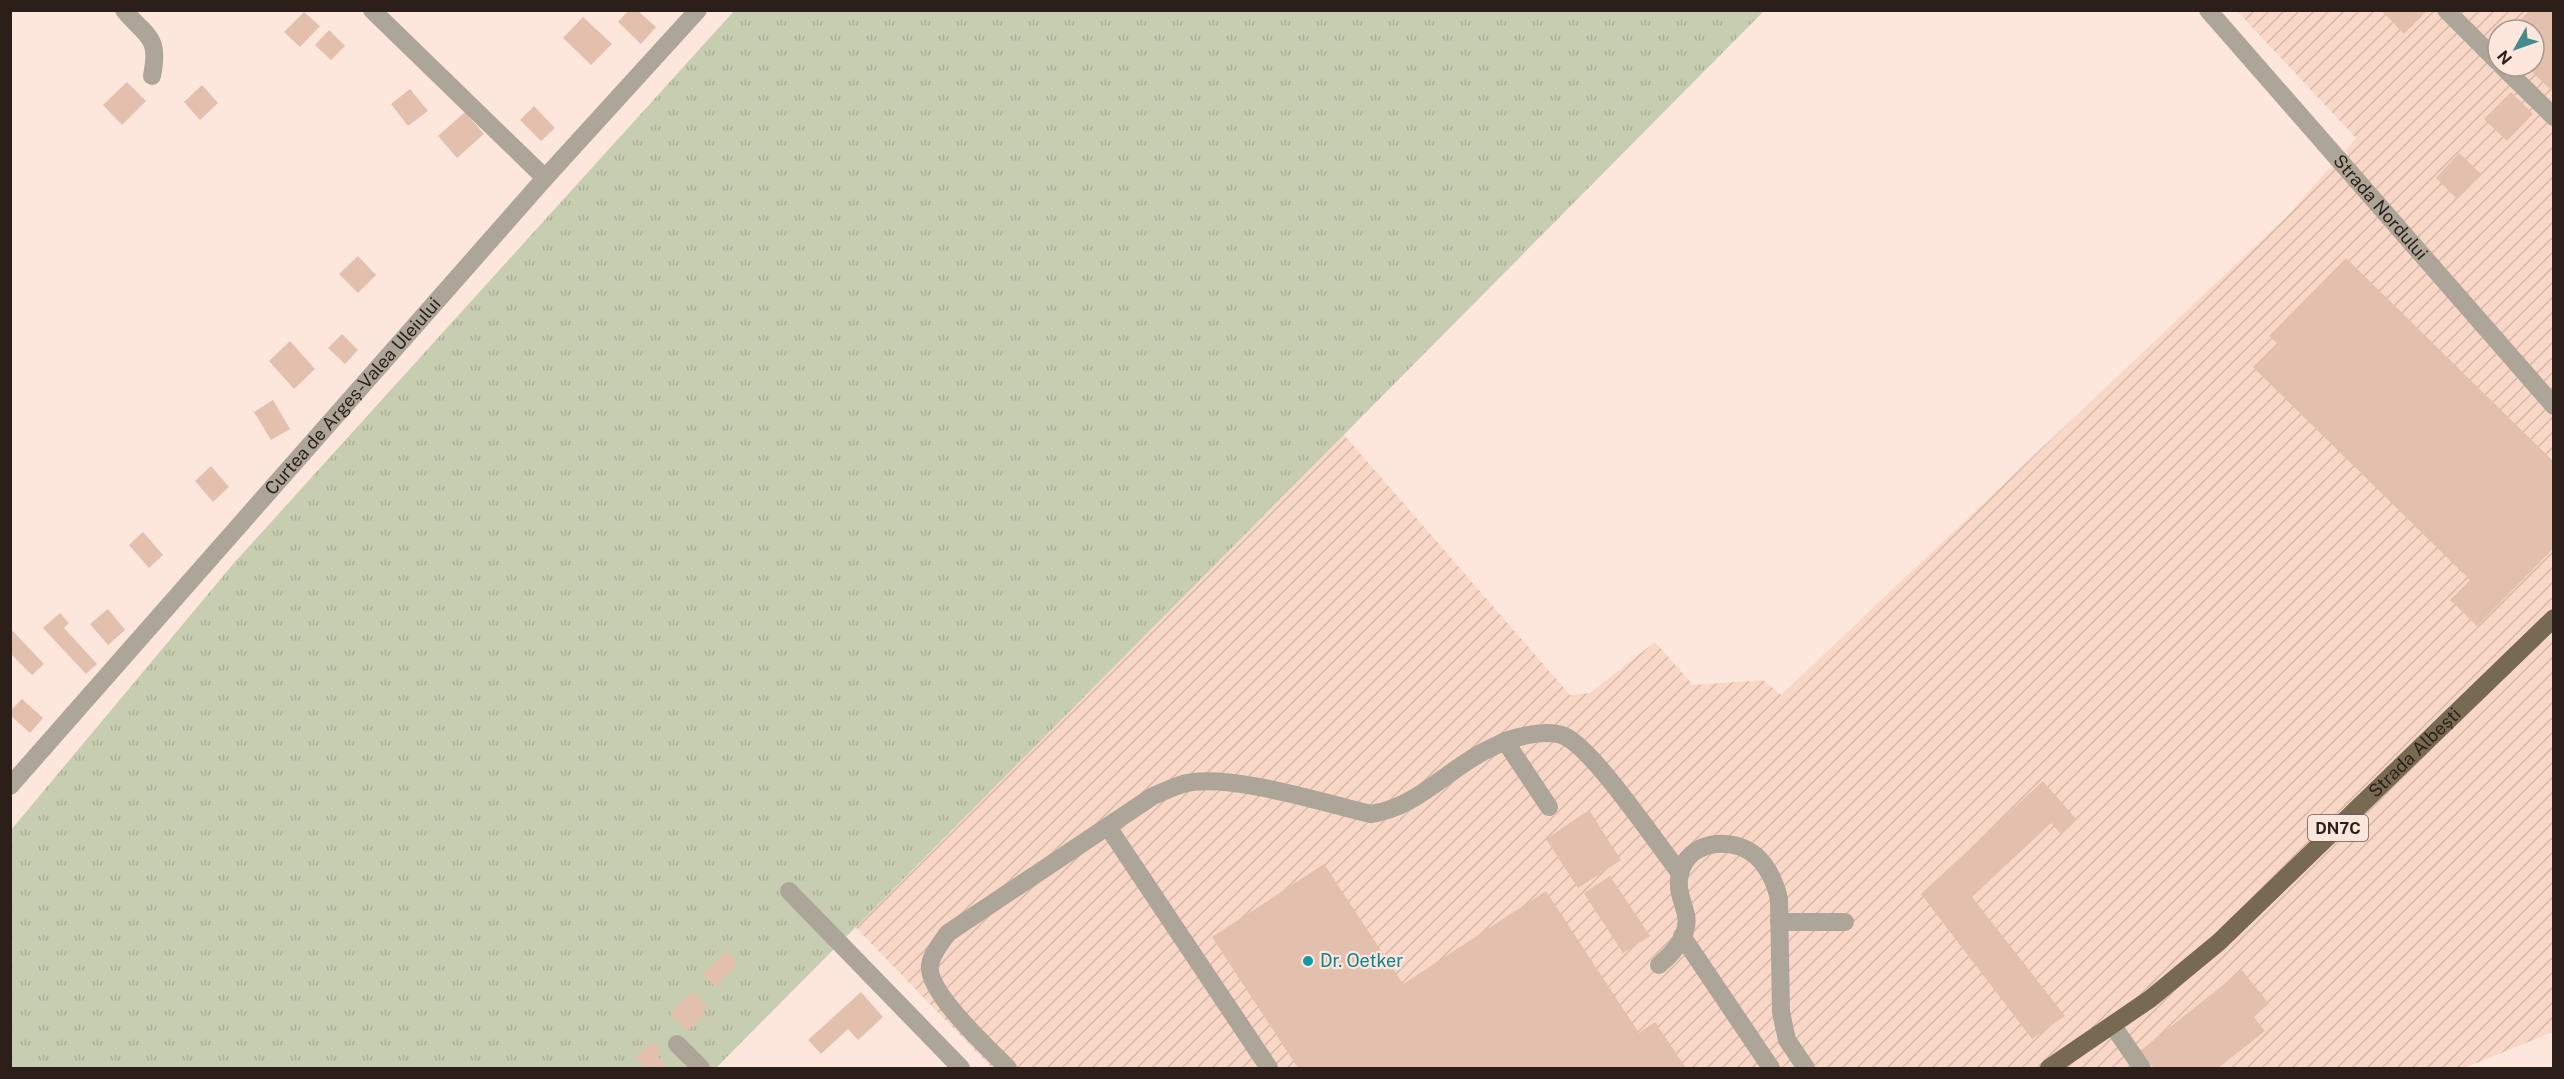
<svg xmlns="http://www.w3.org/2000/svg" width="2564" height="1079" viewBox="0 0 2564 1079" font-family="'Public Sans',sans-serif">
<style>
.industrial{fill:url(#industrial-furrows);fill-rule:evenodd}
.grass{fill:url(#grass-tufts)}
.building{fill:#e3bfad}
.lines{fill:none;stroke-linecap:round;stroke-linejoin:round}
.minor{stroke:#ada598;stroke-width:18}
.major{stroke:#786a52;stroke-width:18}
.culture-dot{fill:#0f9aa8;stroke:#fde7dc;stroke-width:2}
.labels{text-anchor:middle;stroke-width:4.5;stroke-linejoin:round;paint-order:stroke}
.shield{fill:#fde7dc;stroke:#6b5b54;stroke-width:1.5}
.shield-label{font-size:16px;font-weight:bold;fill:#2c1f19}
.street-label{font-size:18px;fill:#2c1f19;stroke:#fde7dc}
.culture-label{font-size:18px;fill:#0d838f;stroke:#fde7dc;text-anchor:start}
</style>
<defs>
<pattern id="industrial-furrows" width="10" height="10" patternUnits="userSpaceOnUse" patternTransform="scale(1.5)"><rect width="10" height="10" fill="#f9d7c6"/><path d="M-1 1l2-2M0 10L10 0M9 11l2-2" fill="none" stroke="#d6b8aa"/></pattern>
<pattern id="grass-tufts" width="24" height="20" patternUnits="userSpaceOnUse" patternTransform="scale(1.5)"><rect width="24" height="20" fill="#c7cdb0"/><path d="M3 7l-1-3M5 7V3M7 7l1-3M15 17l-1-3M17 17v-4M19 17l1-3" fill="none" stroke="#abb097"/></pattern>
</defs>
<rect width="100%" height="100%" fill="#fde7dc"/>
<path class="industrial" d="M2237,11H2553V1032L2464,1068H992L802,872L1272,352L1570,695L1590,693L1655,642L1693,685L1763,680L1781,695L2289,214L2356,138ZM2498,30H2534V66H2498Z"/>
<path class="grass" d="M734,11H1764L716,1068H11V830L234,563Z"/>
<path class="building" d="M629,10H637L656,27L641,44L618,22Z
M2381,10H2428L2404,34Z
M2530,10H2554V93L2526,66H2534V30H2510Z
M304,12L320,26L300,47L284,32Z
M583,17L612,44L591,65L563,38Z
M329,30L345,46L331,60L315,45Z
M127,82L146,101L122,125L103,105Z
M202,85L218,103L200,120L184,102Z
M410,89L428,111L408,126L391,104Z
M2511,92L2533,114L2507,141L2484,119Z
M534,106L555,128L541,141L520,120Z
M465,112L484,134L457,158L438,136Z
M2459,153L2481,174L2457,199L2436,178Z
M358,256L376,275L358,293L339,274Z
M2346,258L2554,462V548L2477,626L2450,600L2470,580L2253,367L2277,343L2269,336Z
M342,334L358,350L345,364L328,348Z
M290,341L315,369L294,389L269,361Z
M273,400L290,429L271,440L254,412Z
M211,466L229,487L213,502L195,481Z
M143,532L163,555L149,568L129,545Z
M108,609L125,630L108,645L90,624Z
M60,613L69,623L64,628L97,664L86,674L43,628Z
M10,628L44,664L32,675L10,653Z
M22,699L43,718L30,733L10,715V711Z
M2043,781L2076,819L2061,834L2051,823L1972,897L2065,1016L2032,1039L1921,894Z
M1589,810L1621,860L1578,888L1546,839Z
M1324,864L1403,984L1546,891L1639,1033L1655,1022L1686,1068H1298L1212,937Z
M1610,876L1650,936L1623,953L1584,893Z
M726,951L738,963L715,987L703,974Z
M2242,970L2269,1004L2253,1016L2265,1031L2218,1068H2154L2140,1051Z
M692,991L708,1007L702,1012L705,1014L687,1031L670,1013Z
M861,992L883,1017L858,1040L848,1029L821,1054L808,1040Z
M651,1041L662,1051L657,1056L666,1064L661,1068H646L635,1058Z"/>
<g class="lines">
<g class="minor">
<path d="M124,10C147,38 160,35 152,76"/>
<path d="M372,10L545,178"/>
<path id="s1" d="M2208,10L2554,406"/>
<path d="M2446,10L2498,62"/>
<path d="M2502,66L2554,117"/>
<path id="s2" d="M10,786L545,178L698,10"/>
<path d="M1549,807L1505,741C1521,736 1548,729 1564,736C1592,747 1658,845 1680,873"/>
<path d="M1108,827L1269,1068"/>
<path d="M789,891L961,1068"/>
<path d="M1779,922H1845"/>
<path d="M1682,936L1771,1068"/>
<path d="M1659,965C1672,954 1690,935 1686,915C1683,902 1676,888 1680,874C1688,840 1732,836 1755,855C1769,867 1775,882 1779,899L1781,1012L1787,1040L1806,1068"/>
<path d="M2113,1026L2142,1068"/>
<path d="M677,1044L701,1068"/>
<path d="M1008,1068C990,1050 926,992 930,965C932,953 941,943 948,933L1153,796C1163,792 1173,787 1183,784C1227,772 1324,803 1371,814C1413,808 1440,777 1476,756C1485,750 1496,746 1505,741"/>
</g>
<path class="major" id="s3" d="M2049,1068L2150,999L2219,942L2554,618"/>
</g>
<circle class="culture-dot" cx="1308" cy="961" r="6"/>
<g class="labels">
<rect class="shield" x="2308" y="815" width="60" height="26" rx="4.5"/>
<g class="shield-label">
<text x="2338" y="834">DN7C</text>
</g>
<g class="street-label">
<text dy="6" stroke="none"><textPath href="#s1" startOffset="262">Strada Nordului</textPath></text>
<text dy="6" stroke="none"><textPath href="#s2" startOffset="519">Curtea de Argeș-Valea Uleiului</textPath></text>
<text dy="6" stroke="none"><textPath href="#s3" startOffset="484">Strada Albești</textPath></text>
</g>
<g class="culture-label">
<text x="1320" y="967">Dr. Oetker</text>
</g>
</g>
<rect width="2564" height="1079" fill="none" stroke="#2c1f19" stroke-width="24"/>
<g transform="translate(2516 48) rotate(230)"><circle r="28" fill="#fde7dc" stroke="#a9978e" stroke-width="1.5"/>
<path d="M0-4.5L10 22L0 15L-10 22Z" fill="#438b8c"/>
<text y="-9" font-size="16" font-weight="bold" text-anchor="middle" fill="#2c1f19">N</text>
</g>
</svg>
